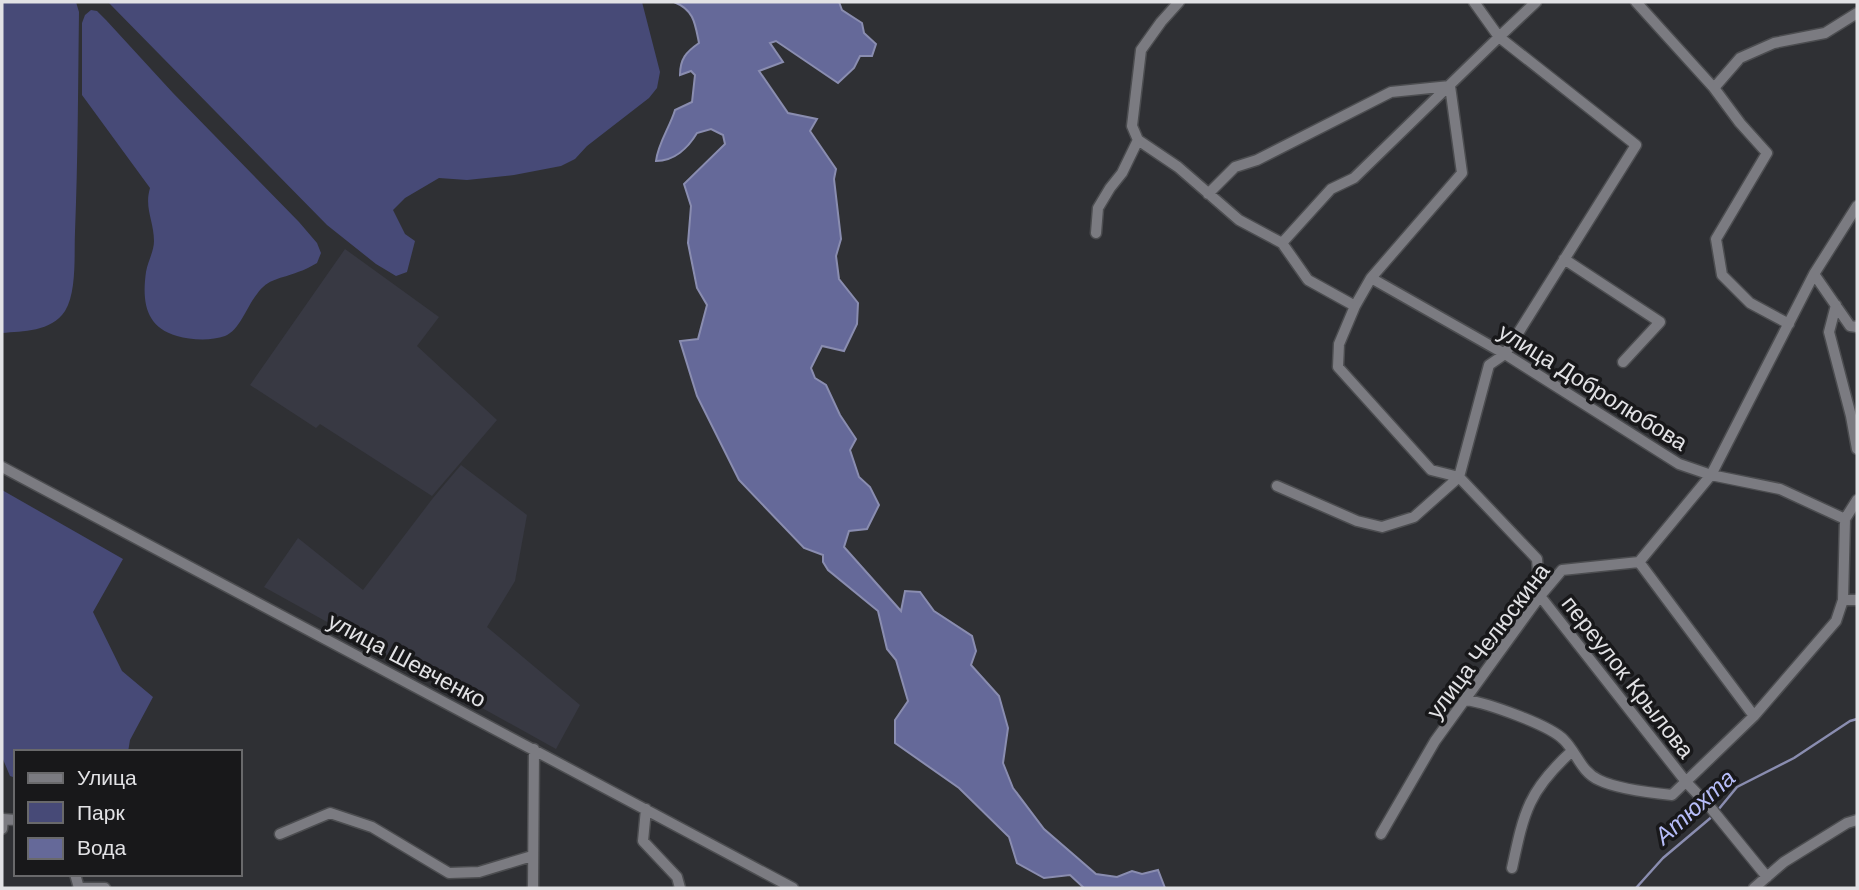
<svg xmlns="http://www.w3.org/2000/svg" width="1859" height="890" viewBox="0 0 1859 890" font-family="Helvetica,sans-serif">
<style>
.built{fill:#383943}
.green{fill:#474a77}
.water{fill:#656999;stroke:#8a8db0;stroke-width:2}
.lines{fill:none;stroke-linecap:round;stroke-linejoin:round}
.stream{stroke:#8a8db0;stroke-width:2.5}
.minor-casing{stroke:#4c4d50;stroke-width:13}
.minor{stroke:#7b7b81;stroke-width:10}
.labels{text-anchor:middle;stroke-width:7;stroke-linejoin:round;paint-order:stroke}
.street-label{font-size:23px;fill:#e2e2e5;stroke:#18181a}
.water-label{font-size:24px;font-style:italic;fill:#b7bdf9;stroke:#18181a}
</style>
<rect width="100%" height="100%" fill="#2f3034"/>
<path class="built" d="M345,249L439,317L417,346L497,420L432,496L320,424L316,428L250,385Z
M461,465L527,515L515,581L487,627L580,705L556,749L264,587L298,538L363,590L433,498Z"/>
<path class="green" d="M2,2H76L79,12C78,85 78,159 75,232C74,254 77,292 65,311C51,332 23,331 2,333Z
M108,2H642L660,72L657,88L649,98L587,146L575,159L561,166L514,175L467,180L439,178L405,198L393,210L405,234L415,241L407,272L396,276L376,264L327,225Z
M91,10L97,11L106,20L173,93L299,222L317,243L321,253L317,263C311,266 305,270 298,272C281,279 268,278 257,294C247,306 240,330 225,336C211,341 191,340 177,336C145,327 142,301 146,272C148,261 154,251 154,241C154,221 144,208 150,188L82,95V23L85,15Z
M2,490L123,559L93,612L122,671L153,697L130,740L128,752H16V778L10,776L2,757Z"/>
<path class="water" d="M674,2H839L842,10L862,23L864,33L876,44L872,56H860L854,68L838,83L776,41L770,43L783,62L759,71L788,113L817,119L810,131L836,169L834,179L841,239L836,256L839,279L858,303L857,324L844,351L822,346L811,368L815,378L826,385L840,415L856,439L850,450L859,477L870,487L879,505L867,529L849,531L844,547L901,611L905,591L920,592L934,611L972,636L976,651L971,665L999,696L1008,728L1003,763L1013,788L1044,829L1096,874L1117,877L1132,871L1142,874L1158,870L1165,888H1084L1070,875L1044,878L1017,863L1009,837L959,788L895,743V720L908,701L896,660L887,649L878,611L828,570L823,562V555L804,548L739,480L697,396L680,341L698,339L707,305L697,288L688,243L691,206L684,184L725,144L723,135L711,129L697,133C688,148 674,161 656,161C658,143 670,127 675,110L692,102L695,75L691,71L680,75C680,59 686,52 699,43C695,23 694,10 674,2Z"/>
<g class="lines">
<path class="stream" d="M1718,810L1737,787L1794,758L1850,721L1857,719
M1636,888L1663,858L1714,815"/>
<defs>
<path id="minor" d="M1179,2L1161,22L1141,50L1132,126L1138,140L1178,167L1239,220L1282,243L1308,280L1355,306
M1474,2L1499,37L1536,2
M1636,2L1714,88L1740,123L1767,153L1716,239L1722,275L1750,303L1789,324
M1714,88L1740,58L1774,43L1825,33L1857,13
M1208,194L1235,167L1257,160L1391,92L1450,86L1462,173L1371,278L1355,306L1339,344L1338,367L1431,470L1459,477
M1096,233L1098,208L1110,188L1122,173L1138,140
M1282,243L1331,189L1354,178L1499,37L1636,145L1505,354L1489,365L1459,477
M1564,259L1660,322L1623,362
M1814,274L1850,326L1857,327
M1371,278L1505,354L1679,464L1711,475L1780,489L1845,519
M1836,305L1829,332L1851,416L1857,449
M2,467L793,888
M1459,477L1537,559L1540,596L1687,783L1710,807L1767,877
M1277,486L1357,521L1382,527L1414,517L1459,477
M1639,562L1754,716
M1843,600L1845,519L1857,500
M1466,700C1487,703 1550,725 1564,740C1577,753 1581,772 1599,780C1617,789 1652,793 1672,795L1754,716L1836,621L1843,600H1857
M646,809L643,841L677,877L680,888
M2,829L3,819L16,820
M280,834L330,813L372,827L449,873L479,872L532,856
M1381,834L1435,741L1540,596L1562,570L1639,562L1711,475L1814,274L1857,206
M1512,868C1524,812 1528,791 1572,751
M75,874L79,888
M83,888H105
M533,888L534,749
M1754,888L1784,862L1847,823L1857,820"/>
</defs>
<use href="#minor" class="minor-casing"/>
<use href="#minor" class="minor"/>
</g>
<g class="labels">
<g class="street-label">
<text transform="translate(1593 387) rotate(32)" y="8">улица Добролюбова</text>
<text transform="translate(1488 641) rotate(-53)" y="8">улица Челюскина</text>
<text transform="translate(407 660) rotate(28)" y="8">улица Шевченко</text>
<text transform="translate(1628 677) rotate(52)" y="8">переулок Крылова</text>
</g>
<g class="water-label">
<text transform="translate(1695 807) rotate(-42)" y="8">Атюхта</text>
</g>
</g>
<rect width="1859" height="890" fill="none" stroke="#e2e2e5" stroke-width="7"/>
<rect x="14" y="750" width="228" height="126" fill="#18181a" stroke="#69696b" stroke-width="2"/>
<rect x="28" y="773" width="35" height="10" fill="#7b7b81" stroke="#69696b" stroke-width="2"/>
<text x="77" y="785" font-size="21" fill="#e2e2e5">Улица</text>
<rect x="28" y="802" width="35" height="21" fill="#474a77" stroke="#69696b" stroke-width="2"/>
<text x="77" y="820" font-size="21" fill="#e2e2e5">Парк</text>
<rect x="28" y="838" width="35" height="21" fill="#656999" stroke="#69696b" stroke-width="2"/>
<text x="77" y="855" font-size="21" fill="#e2e2e5">Вода</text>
</svg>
